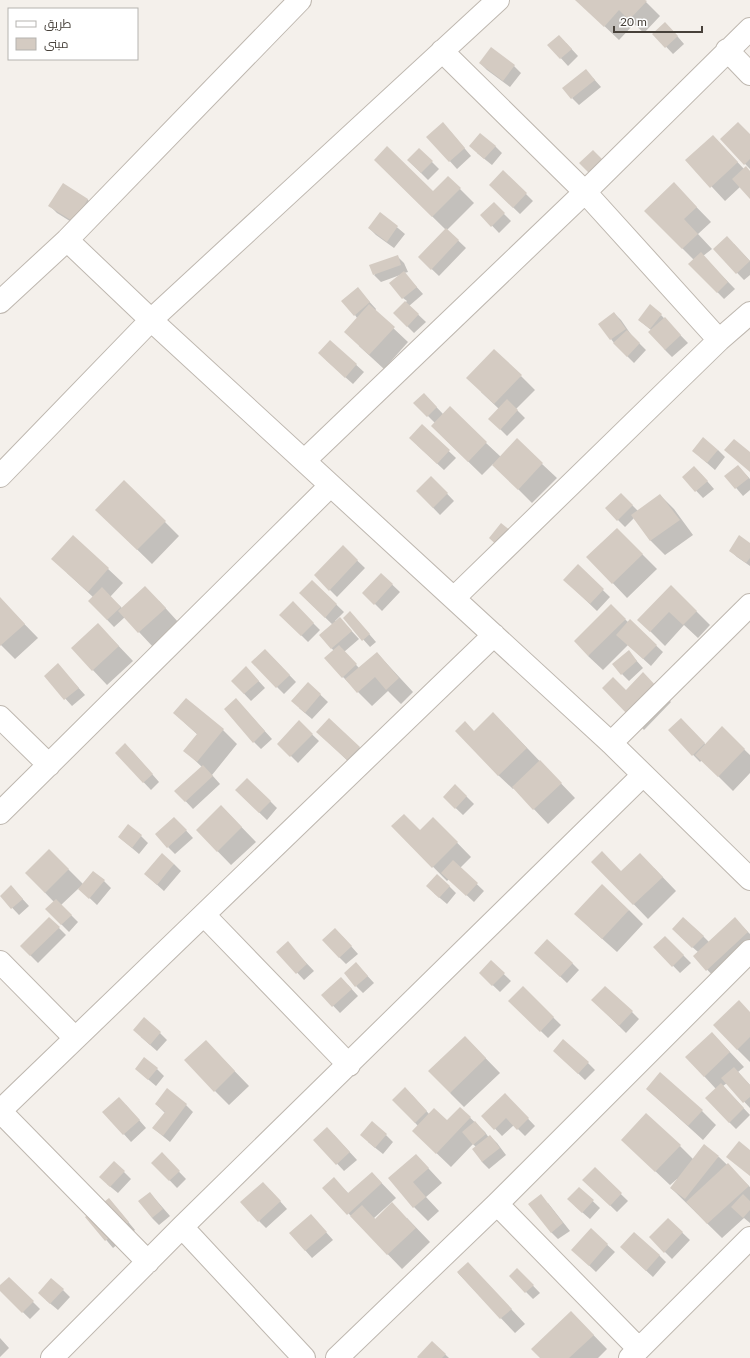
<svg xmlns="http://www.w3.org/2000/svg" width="750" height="1358" viewBox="0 0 750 1358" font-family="Lato,Cairo,sans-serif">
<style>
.shadow{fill:#0003}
.building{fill:#d4cbc2}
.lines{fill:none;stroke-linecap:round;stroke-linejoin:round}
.street-casing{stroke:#beb7af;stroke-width:24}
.street{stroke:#fff;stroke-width:22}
</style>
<rect width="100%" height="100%" fill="#f4f0eb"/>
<path class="shadow" d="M577,0H644L660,16L644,33L634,24L619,40Z
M672,30L684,44L673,54L654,34Z
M566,43L578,56L568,66L549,45Z
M480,63L514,66L521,73L510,87L487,70Z
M593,78L601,87L579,105L572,98Z
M450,131L471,156L457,169L428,137Z
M750,135V169L721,139Z
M713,136L744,169L750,172V197L740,187L725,201L687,160Z
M495,146L502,153L492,165L477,153Z
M419,149L439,169L428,180L408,160Z
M375,160L433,193L448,177L474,203L447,230L466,248L439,276L419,257L446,230Z
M674,184L711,222L698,234L712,249L703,256L735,289L724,299L690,264L694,260L645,211Z
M497,192L526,194L533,201L520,214Z
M87,199L94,206L81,228L57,213L50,206Z
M494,204L511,221L499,233L482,215Z
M380,213L405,234L394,248L376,235L369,228Z
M734,244L750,261V275L744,280L714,249Z
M397,256L404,263L408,272L404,273L423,294L409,306L426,322L414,333L394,313L407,301L403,298L400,275L381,282L374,275Z
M357,288L376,309L375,311L408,342L384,369L359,346L357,318L355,315Z
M614,313L621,320L632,336L646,350L634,363L614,343L600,324Z
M661,315L688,343L672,357L665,350L651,330L639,320Z
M330,341L364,372L353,384L326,360Z
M521,376L535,390L516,409L525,418L507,436L490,419L499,409L481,392Z
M424,394L443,414L486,443L501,457L542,464L557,478L532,503L493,464L482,475L446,440L435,423L415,403Z
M422,426L456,458L444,470L417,445Z
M718,450L725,457L715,470L700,457Z
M738,466L750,479V490L743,496L726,476Z
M701,474L714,489L703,498L683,477Z
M431,477L454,501L440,515L417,491Z
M621,494L638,511L660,495L674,509L693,535L665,555L651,541L634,518L625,527L606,508Z
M165,522L179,536L152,564L111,524Z
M617,529L657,569L627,598L588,557Z
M73,536L123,583L110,597L122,608L159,601L179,623L153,647L125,617L114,627L89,601L93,597L67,573Z
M750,544V566L737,557L730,550Z
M343,547L365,568L337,597L315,575Z
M578,566L610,597L597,611L572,587Z
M382,575L400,592L382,611L364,593Z
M312,581L344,612L335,621L347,626L359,639L344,652L359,668L377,653L413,692L401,704L388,691L372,706L343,677L334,651L320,635L333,625L307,600Z
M671,586L710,625L698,638L684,625L665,646L639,620Z
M0,599L38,638L15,659L0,644Z
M293,603L320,630L308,642L281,615Z
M611,606L629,623L630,621L663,652L651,666L628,645L603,670L588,656Z
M344,618L357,620L376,642L370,647Z
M112,639L133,661L107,685L72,648Z
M628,651L643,668L629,681L622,674Z
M272,657L296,682L284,694L277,687Z
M58,665L85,695L72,706L45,676Z
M643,674L671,702L644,730L603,688L626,691Z
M253,675L265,688L251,701L232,681Z
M308,683L328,702L312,719L299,708Z
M186,699L223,730L237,744L212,775L220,784L193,809L176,791L202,767L185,751L198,735L174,713Z
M243,707L272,739L261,749L254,742Z
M681,719L706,745L722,728L750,755V773L733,791L702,760L700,762L669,730Z
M299,722L319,741L298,763L279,744Z
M507,727L575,798L548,824L514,788L513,789L498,775L474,732Z
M325,739L359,747L366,754L354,767Z
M132,751L159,782L151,790L116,753Z
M455,785L474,804L463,815L444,797Z
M236,790L270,801L277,808L267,820Z
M221,806L256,842L231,865L197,830Z
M433,818L471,857L460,868L484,891L474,902L449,879L447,881L393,826L420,831Z
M181,825L193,838L175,854L168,847Z
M141,836L148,843L139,854L119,837Z
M49,850L83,884L104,881L111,888L97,905L79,888L61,905L78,922L69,932L47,910L54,902L26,873Z
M593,862L622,872L654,868L676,891L648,919Z
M174,864L181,871L164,891L145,874Z
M449,886L456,893L447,904L434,893Z
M18,894L29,906L19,915L1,896Z
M629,910L643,924L617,952L590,928Z
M49,918L66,935L38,963L21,946Z
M735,919L750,934V958L721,984L694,956L698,952L680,936H703L709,942Z
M342,936L358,954L346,964L339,957Z
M665,937L691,963L680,973L655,947Z
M294,950L314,971L304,980L278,952Z
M543,960L572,963L579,970L567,983Z
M491,962L511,981L500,992L480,973Z
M363,971L374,983L363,993L356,986Z
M348,985L358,996L340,1013L323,995Z
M523,988L561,1025L548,1038L510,1001Z
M593,1000L632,1012L639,1019L626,1033Z
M750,1013V1062L737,1049Z
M160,1033L167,1040L157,1051L141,1037Z
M712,1033L744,1067L738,1072L750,1085V1108L727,1083L723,1086L750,1115L736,1129L729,1122L716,1089L704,1076Z
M465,1037L500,1073L464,1107L450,1093Z
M220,1056L249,1086L229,1105L215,1091Z
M562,1058L588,1063L595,1070L585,1080Z
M157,1069L164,1076L156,1086L143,1075Z
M647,1089L702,1111L716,1125L703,1140Z
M412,1095L429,1114L447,1122L460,1108L485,1132L489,1138L490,1136L497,1143L506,1155L489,1169L482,1162L476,1147L473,1144L451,1167L428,1145L418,1126L394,1100Z
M512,1102L535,1126L525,1136L514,1125L502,1136L483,1116Z
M156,1104L186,1105L193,1112L170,1142L153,1128L165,1113Z
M126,1105L146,1128L131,1142L104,1112Z
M334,1135L357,1160L344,1171L315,1140Z
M386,1135L393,1142L383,1154L368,1142Z
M680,1146L694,1160L719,1157L750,1187V1223L744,1218L722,1238L671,1188L678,1180L677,1179L670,1185L637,1154Z
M162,1154L186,1179L177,1188L153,1163Z
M416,1155L442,1183L426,1197L439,1211L428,1221L414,1207L389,1178Z
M114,1162L131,1179L118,1193L107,1184Z
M595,1169L628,1201L617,1212L591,1187Z
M372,1173L396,1198L374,1218L376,1220L407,1218L430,1242L402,1269L324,1188L334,1179L349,1194Z
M579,1188L600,1208L590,1219L575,1206Z
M270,1190L287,1209L266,1228L259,1221Z
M150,1193L170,1216L159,1225L152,1218Z
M109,1199L135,1230L113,1248L87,1217Z
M548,1203L570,1231L558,1239L551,1232Z
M668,1219L690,1240L672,1259L650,1237Z
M317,1222L333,1240L312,1258L290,1233Z
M591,1230L615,1252L596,1272L580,1257Z
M628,1254L659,1255L666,1262L653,1277Z
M517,1269L540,1293L533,1299L510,1276Z
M458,1273L482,1278L525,1324L515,1333Z
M9,1278L40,1309L30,1319L0,1290V1287Z
M63,1290L70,1297L58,1310L46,1300Z
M571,1312L607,1349L598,1358H542Z
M0,1338L9,1348L0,1357Z
M432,1342L449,1358H419Z"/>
<path class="building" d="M575,0H645L647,1L629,20L619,10L604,27Z
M665,22L678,36L665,48L652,34Z
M559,35L572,49L560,59L547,45Z
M491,47L515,65L503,81L479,63Z
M586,69L595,80L571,99L562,88Z
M443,122L465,148L449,162L426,137Z
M738,122L750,134V159L744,165L720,139Z
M480,133L496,146L484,159L469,146Z
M713,135L738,162L710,188L685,160Z
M387,146L433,191L448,176L461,188L432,217L374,160Z
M419,148L433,161L421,173L407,160Z
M593,150L603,160L589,173L579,163Z
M746,166L750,171V199L732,179Z
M503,170L527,193L513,208L489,185Z
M674,182L697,207L684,219L698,234L682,249L644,211Z
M63,183L88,199L74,222L48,206Z
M494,202L505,213L491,227L480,215Z
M380,212L398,226L387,242L368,228Z
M446,228L459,240L431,270L418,257Z
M727,236L750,261L736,274L713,249Z
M701,252L728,282L717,293L688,264Z
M398,255L401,265L373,275L369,265Z
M404,271L417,287L402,299L389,283Z
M358,287L370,302L354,316L341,301Z
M405,301L419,314L407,327L393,313Z
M369,304L395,327L369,355L344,332Z
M650,304L662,314L650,329L638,320Z
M614,312L626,329L610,340L598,324Z
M665,317L681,335L665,350L648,332Z
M627,330L640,343L627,357L613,343Z
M330,340L357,364L345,378L318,353Z
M494,349L522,375L494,404L466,378Z
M424,393L437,407L427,417L413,403Z
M507,399L518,410L500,430L488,419Z
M450,406L487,442L468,462L431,426Z
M422,424L450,450L437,464L409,438Z
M703,437L718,450L707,463L692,451Z
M517,438L543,463L518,490L492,465Z
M734,439L750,452V472L724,450Z
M738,465L749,478L735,489L724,476Z
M694,466L708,481L695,492L682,477Z
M431,476L448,493L433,508L416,491Z
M124,480L166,521L137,550L95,510Z
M621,493L633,505L617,521L605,508Z
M660,494L680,520L650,541L631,515Z
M501,523L512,532L500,548L489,538Z
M617,528L643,554L612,584L586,557Z
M73,535L109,568L88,592L51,559Z
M739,535L750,543V558L746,563L729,551Z
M343,545L358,560L329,591L314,575Z
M578,564L604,589L590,604L563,580Z
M381,573L393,584L374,605L362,593Z
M312,580L337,604L325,618L299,593Z
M671,585L697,611L683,625L669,612L650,632L637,620Z
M145,586L166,608L138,633L118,611Z
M102,587L121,607L107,620L88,601Z
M0,597L25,624L0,646Z
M293,601L314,623L301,636L279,615Z
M611,604L626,619L588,656L574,641Z
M350,611L370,634L362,641L343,618Z
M340,617L352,631L331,649L319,635Z
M630,619L657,645L643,659L616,635Z
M98,623L119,646L92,671L71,648Z
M339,645L357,664L342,678L324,658Z
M265,649L290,675L276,688L251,662Z
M629,650L637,661L621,675L612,664Z
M377,652L399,678L386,690L375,677L357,693L345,679Z
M58,663L79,688L64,700L44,676Z
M246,666L259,681L244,694L231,681Z
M643,672L658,688L629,716L602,688L613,677L626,690Z
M308,682L321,694L305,713L291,701Z
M186,698L224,729L197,762L183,751L197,734L173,713Z
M236,698L265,731L253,743L224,709Z
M493,712L527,748L498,776L455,731L465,721L474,731Z
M329,718L360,747L347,760L316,732Z
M681,718L705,743L692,756L668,730Z
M299,720L313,734L290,757L277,744Z
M722,726L745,749L718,777L695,755Z
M125,743L153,774L143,783L115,753Z
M540,760L562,783L533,810L512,787Z
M203,765L213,776L185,802L174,791Z
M247,778L271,801L259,813L235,790Z
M455,784L467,796L455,809L443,797Z
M221,805L242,827L217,852L196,830Z
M404,814L420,830L433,817L458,842L432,868L391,826Z
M174,817L187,830L167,848L155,834Z
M128,824L142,835L132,848L118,837Z
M49,849L69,869L45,893L25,873Z
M602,851L621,871L640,853L663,877L633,905L591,862Z
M162,853L174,864L157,885L144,874Z
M453,860L478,883L466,896L441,873Z
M93,871L105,880L89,899L78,889Z
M437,874L450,886L439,898L426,886Z
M602,884L629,910L602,939L574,914Z
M11,885L23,899L11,909L0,896Z
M56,899L72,915L61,925L45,909Z
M49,917L60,927L30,956L20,946Z
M683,917L704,936L692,948L672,929Z
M735,917L748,932L706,971L693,956Z
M335,928L352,946L339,958L322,940Z
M665,936L684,955L672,967L653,947Z
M547,939L573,963L560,977L534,953Z
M288,941L307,964L296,974L276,952Z
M491,960L505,973L492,986L479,973Z
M356,962L368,976L355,987L344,973Z
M341,977L352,989L332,1007L321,995Z
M523,986L554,1017L540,1032L508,1001Z
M605,986L633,1011L619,1026L591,1000Z
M739,1000L750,1012V1037L737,1050L713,1025Z
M144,1017L161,1032L150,1045L133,1030Z
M712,1032L730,1052L704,1077L685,1057Z
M465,1036L486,1058L450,1093L428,1071Z
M563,1039L589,1062L578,1074L553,1051Z
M206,1040L235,1071L214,1092L184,1060Z
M144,1057L158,1068L148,1080L135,1069Z
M734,1067L750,1085V1097L743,1103L721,1078Z
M660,1072L703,1110L688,1126L646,1089Z
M721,1083L744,1108L729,1123L705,1098Z
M405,1087L427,1111L415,1123L392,1100Z
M167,1088L187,1104L163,1136L152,1128L165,1112L155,1104Z
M505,1093L529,1118L517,1130L506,1118L494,1130L481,1116Z
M119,1097L140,1120L123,1135L102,1112Z
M460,1107L471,1117L436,1154L412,1131L434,1108L447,1120Z
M646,1113L681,1145L655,1172L621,1140Z
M372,1121L387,1134L375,1148L360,1135Z
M475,1121L486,1134L473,1145L462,1132Z
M327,1127L350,1152L336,1165L313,1140Z
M490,1135L500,1148L482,1162L472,1149Z
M739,1141L750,1150V1176L726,1157Z
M704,1144L719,1156L685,1199L670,1188Z
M162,1152L180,1171L169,1181L151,1163Z
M416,1154L429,1168L413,1182L426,1197L413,1208L388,1178Z
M114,1161L125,1171L110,1187L99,1177Z
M728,1163L749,1186L707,1224L686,1202Z
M595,1167L622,1193L610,1206L582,1180Z
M372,1172L382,1183L347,1215L322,1188L334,1177L348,1193Z
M263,1182L281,1201L258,1222L240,1202Z
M579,1187L594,1200L582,1213L567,1199Z
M150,1192L163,1209L152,1218L138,1201Z
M541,1194L563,1223L551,1233L528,1204Z
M743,1194L750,1201V1210L743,1218L731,1207Z
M109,1198L129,1222L105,1241L85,1217Z
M392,1202L416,1228L387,1255L350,1216L362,1205L375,1219Z
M311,1214L327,1232L305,1251L289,1233Z
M668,1218L683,1232L664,1253L649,1237Z
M591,1228L608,1244L589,1266L571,1250Z
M634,1232L660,1255L646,1271L620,1247Z
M468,1262L512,1309L500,1319L457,1272Z
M517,1268L534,1285L525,1293L509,1276Z
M9,1277L34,1301L22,1313L0,1291V1285Z
M51,1278L64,1289L50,1304L38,1293Z
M571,1311L594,1335L569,1358H540L531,1349Z
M432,1341L446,1354L442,1358H418L417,1357Z"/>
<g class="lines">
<defs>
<path id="street" d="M498,0L151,320L611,743L750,879
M727,50L750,74
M442,51L585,192L719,340
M0,302L67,240L300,0
M305,460L585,192L750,29
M0,476L151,320L67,240
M454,598L719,340L750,313
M0,717L49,765
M611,743L750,605
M0,813L330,486
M204,915L349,1065
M0,962L75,1038
M0,1111L494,635
M0,1111L148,1262
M497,1204L639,1349
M182,1227L304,1358
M52,1358L182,1227L643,775
M337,1358L497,1204L750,951
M630,1358L750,1238"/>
</defs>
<use href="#street" class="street-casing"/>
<use href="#street" class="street"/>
</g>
<rect x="8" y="8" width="130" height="52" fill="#ffffff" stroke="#b5b3b0"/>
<rect x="16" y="21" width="20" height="6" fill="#ffffff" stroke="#b5b3b0"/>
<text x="44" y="28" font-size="12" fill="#47413a">طريق</text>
<rect x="16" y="38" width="20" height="12" fill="#d4cbc2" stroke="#b5b3b0"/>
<text x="44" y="48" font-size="12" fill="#47413a">مبنى</text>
<path d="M614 26v6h88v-6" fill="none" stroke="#47413a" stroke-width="2"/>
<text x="620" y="26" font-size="12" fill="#47413a" stroke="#ffffff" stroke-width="3" paint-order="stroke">20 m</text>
</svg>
